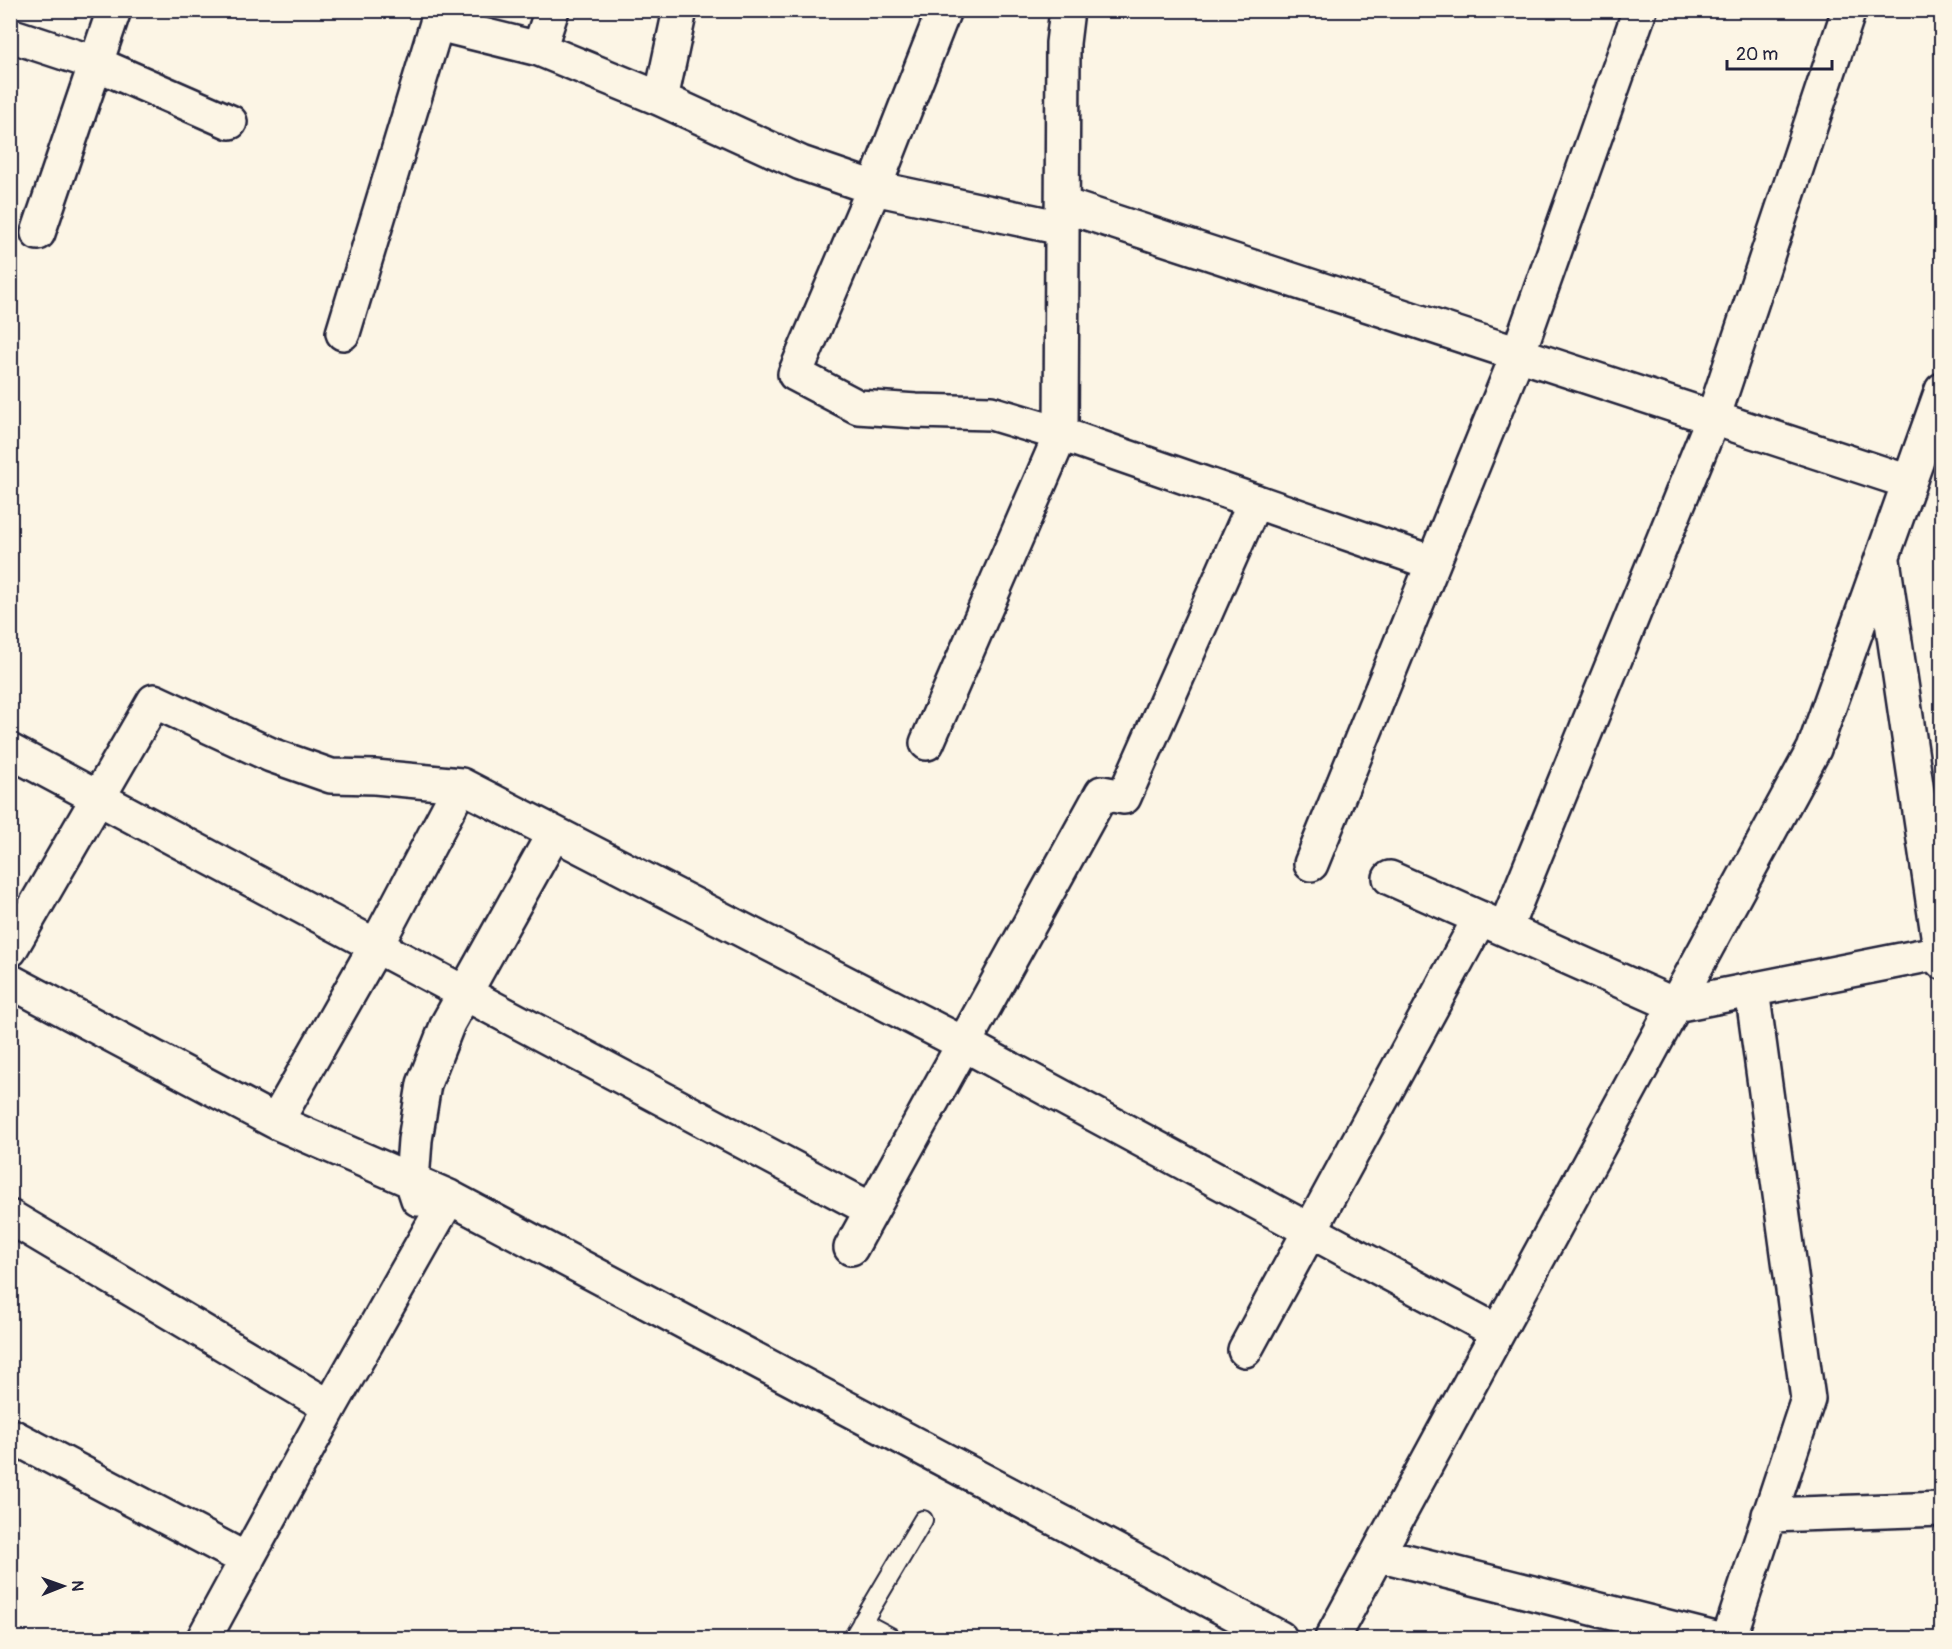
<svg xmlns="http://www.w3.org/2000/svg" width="1952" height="1649" viewBox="0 0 1952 1649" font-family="Pangolin,sans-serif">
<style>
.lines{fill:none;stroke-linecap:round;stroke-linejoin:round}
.service-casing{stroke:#22223b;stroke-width:22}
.minor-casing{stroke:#22223b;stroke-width:38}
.service{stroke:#fcf5e5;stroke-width:18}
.minor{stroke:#fcf5e5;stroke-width:33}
</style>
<rect width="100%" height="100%" fill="#fcf5e5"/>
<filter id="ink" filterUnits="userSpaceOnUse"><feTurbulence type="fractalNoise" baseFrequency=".0167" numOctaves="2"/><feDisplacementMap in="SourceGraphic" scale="12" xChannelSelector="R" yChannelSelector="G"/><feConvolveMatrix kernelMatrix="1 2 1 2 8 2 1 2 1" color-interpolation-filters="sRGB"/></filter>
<g filter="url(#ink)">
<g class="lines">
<defs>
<path id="service" d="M862,1622L892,1638
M853,1638L923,1520"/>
<path id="minor" d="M944,10L874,188L795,374L858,407L916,411L991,413L1061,434L1433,563
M438,24L539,49L661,99L801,163L874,188L1062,228
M10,35L95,63L230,122
M539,49L552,10
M661,99L680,10
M1063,205L1909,482
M38,233L114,10
M343,333L441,10
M1883,560L1942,962
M927,743L1061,434L1063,43L1067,10
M10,751L872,1210
M1311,864L1518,354L1640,10
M1390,878L1675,1005L1942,952
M1505,929L1713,418L1849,10
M10,950L154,701L271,755L331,776L375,777L461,785L964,1044L1498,1332
M10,981L276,1122L449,1197L1280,1638
M276,1122L376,946L461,785
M418,1199L412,1181L415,1140L424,1084L448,1023L554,833
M10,1217L330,1407
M851,1248L1102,793L1124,797L1255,501
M1245,1350L1480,918
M10,1435L247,1560
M1769,1515L1942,1509
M1378,1554L1711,1638
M204,1638L330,1407L449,1197
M1332,1638L1814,749L1942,390
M1729,1638L1808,1399L1752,990"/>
</defs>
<use href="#service" class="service-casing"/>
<use href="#minor" class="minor-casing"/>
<use href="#service" class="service"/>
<use href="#minor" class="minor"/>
</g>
</g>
<rect width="1952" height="1649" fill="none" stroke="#fcf5e5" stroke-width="36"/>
<rect x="18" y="18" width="1916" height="1613" fill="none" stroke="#22223b" stroke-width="2" filter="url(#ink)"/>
<g transform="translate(63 1586) rotate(89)" stroke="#fcf5e5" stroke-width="4.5" paint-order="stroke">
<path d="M0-4.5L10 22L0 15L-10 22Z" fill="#22223b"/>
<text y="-9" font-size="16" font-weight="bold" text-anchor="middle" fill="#22223b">N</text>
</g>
<path d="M1727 60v9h105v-9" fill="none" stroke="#22223b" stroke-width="3"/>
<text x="1736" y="60" font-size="18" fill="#22223b" stroke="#fcf5e5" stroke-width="4.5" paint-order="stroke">20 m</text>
</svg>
